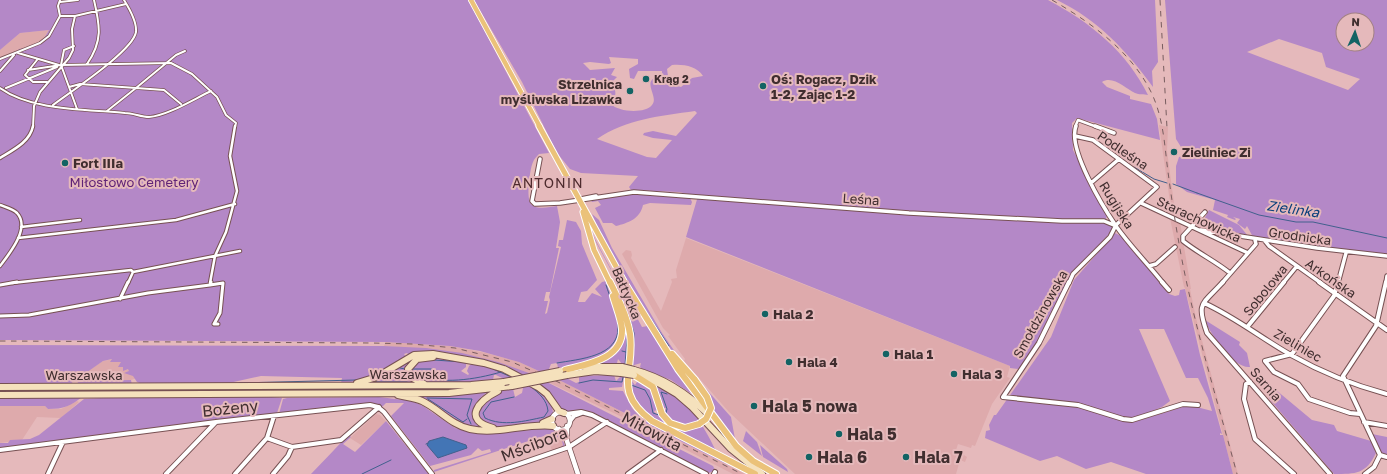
<svg xmlns="http://www.w3.org/2000/svg" width="1387" height="474" viewBox="0 0 1387 474" font-family="'Golos Text',sans-serif">
<style>
.built{fill:#deaaac}
.green{fill:#b488c7;fill-rule:evenodd}
.water{fill:#4375b5;stroke:#42608d}
.lines{fill:none;stroke-linecap:round;stroke-linejoin:round}
.stream{stroke:#42608d;stroke-width:1}
.pedestrian-far2-casing{stroke:#775153;stroke-width:3.5}
.pedestrian-far1-casing{stroke:#775153;stroke-width:4.5}
.pedestrian-casing{stroke:#775153;stroke-width:5}
.minor-far2-casing{stroke:#775153;stroke-width:4}
.minor-far1-casing{stroke:#775153;stroke-width:5.5}
.minor-casing{stroke:#775153;stroke-width:6}
.tertiary-casing{stroke:#775153;stroke-width:6}
.secondary-casing{stroke:#775153;stroke-width:8}
.primary-far2-casing{stroke:#fff;stroke-width:6}
.primary-far1-casing{stroke:#fff;stroke-width:7}
.primary-casing{stroke:#fff;stroke-width:8}
.pedestrian-far2{stroke:#fff;stroke-width:2}
.pedestrian-far1{stroke:#fff;stroke-width:2.5}
.pedestrian{stroke:#fff;stroke-width:3}
.minor-far2{stroke:#fff;stroke-width:2.5}
.minor-far1{stroke:#fff;stroke-width:3.5}
.minor{stroke:#fff;stroke-width:4}
.tertiary{stroke:#fff;stroke-width:4.5}
.secondary{stroke:#f5e1bc;stroke-width:6}
.primary-far2{stroke:#ebc279;stroke-width:4.5}
.primary-far1{stroke:#ebc279;stroke-width:5}
.primary{stroke:#ebc279;stroke-width:6}
.rail{stroke:#785d5f;stroke-width:1;stroke-dasharray:5.5 5.5;stroke-linecap:butt}
.secondary-bridge-casing{stroke:#775153;stroke-width:8;stroke-linecap:butt}
.primary-bridge-casing{stroke:#fff;stroke-width:8;stroke-linecap:butt}
.secondary-bridge{stroke:#f5e1bc;stroke-width:6}
.primary-bridge{stroke:#ebc279;stroke-width:6}
.poi-dot{fill:#136364;stroke:#e5b9bb;stroke-width:1.5}
.labels{text-anchor:middle;stroke-width:4;stroke-linejoin:round;paint-order:stroke}
.far-poi-label{font-size:11px;font-weight:bold;fill:#402e2f;stroke:#e5b9bb;text-anchor:start}
.poi-label{font-size:13px;font-weight:bold;fill:#402e2f;stroke:#e5b9bb;text-anchor:start}
.street-label{font-size:13px;fill:#402e2f;stroke:#e5b9bb}
.park-label{font-size:13px;fill:#602377;stroke:#e5b9bb}
.neighbourhood-label{font-size:14px;letter-spacing:1px;fill:#4e2b2e;stroke:#e5b9bb}
.water-label{font-size:14px;font-style:italic;fill:#093f7b;stroke:#e5b9bb}
.near-poi-label{font-size:16px;font-weight:bold;fill:#402e2f;stroke:#e5b9bb;text-anchor:start}
.near-street-label{font-size:16px;fill:#402e2f;stroke:#e5b9bb}
</style>
<rect width="100%" height="100%" fill="#e5b9bb"/>
<path class="built" d="M49,30L43,40L39,43L0,58V50L20,33Z
M1159,125L1168,127L1167,151L1176,218L1172,216Z
M1170,218L1180,222L1191,289H1190L1196,318L1238,474H1233L1185,288L1184,287Z
M686,238L1010,366L1007,377L1010,378L992,404L975,446L972,445L971,448L958,444L956,450L967,457L965,462L960,460L956,474H795L729,412L684,361L685,359L668,336L670,335L663,328L622,254L626,250L631,251L632,255L631,258L661,311L672,282L671,279L677,278L676,270Z
M386,342L450,346L486,353L519,362L563,382L745,474H733L620,416L529,373L479,357L439,350L384,346Z
M120,358L137,378L131,380L80,381L77,378L103,361Z
M77,401L79,402L61,418L37,417L22,440L0,443V406H45L48,409H61Z
M376,414L380,415L386,421L361,445L350,438Z
M547,435L561,438L563,445L559,449L552,451Z"/>
<path class="green" d="M0,0H468L549,153L539,154C537,156 534,159 533,162C530,168 525,201 532,205C538,210 550,207 557,206L560,222L556,248H559L550,292H546L544,301H548L545,314L547,313L550,300L549,297L561,247L558,246L559,240H563L567,220L576,222L581,231L582,244L597,280L587,291L581,292L578,302H585L592,293L602,297L595,289L602,282L606,281L620,325L621,332L612,352L580,364L558,368L557,363L551,364L549,369L576,383L579,382V376L614,375L616,381L620,377H624L622,387L609,388V390L623,391L632,408L640,417L726,461L725,463L732,467L563,382L519,362L480,351L450,346L386,342L0,340V58L16,53L19,49L31,47L43,40L49,30L20,33L0,50Z
M474,0H1048C1090,22 1127,52 1148,95C1144,94 1139,95 1135,93C1126,89 1113,75 1102,82L1107,87L1130,96V99L1151,104L1157,119L1160,140L1077,118L1072,123L1073,150L1107,216L1106,219L1101,220L1112,225L1113,230L1071,275L1039,339L1019,369L1010,368V366L686,237L698,196L679,192L631,190L629,187L638,176L581,173L570,169L557,153L522,82ZM609,57L638,59V64L629,69L630,78L634,79L638,71H662V76C638,79 660,96 652,105C645,114 618,112 611,104C618,92 615,93 613,81L617,77L611,75L615,68L590,70L583,63L590,62L609,64L611,63ZM672,65C683,64 697,66 703,76L692,78L681,87L671,84L672,80L668,76L667,69ZM695,111L697,113L676,136L653,131L644,133L643,135L653,138L672,140L656,158L647,157L597,139C626,119 660,116 695,111Z
M1057,0H1155L1158,62L1152,71L1153,87C1127,51 1098,20 1057,0Z
M1165,0H1387V255L1253,237L1247,226L1245,229L1237,223L1240,219L1233,217L1236,219L1235,220L1227,217L1228,215L1213,210L1215,200L1187,192L1176,184V166L1179,157L1186,155L1176,139ZM1343,20H1367V44H1343ZM1279,39L1322,53L1326,67L1360,79L1348,90L1247,52Z
M634,193L690,198L692,202L691,205L650,203L643,205C640,219 628,223 616,226L612,223H603L595,208L601,205L598,201L592,202L591,200Z
M1209,210L1239,225L1248,236L1200,227Z
M592,214L599,220L612,248L662,333L682,362L731,417L735,439L684,374L674,354L628,285L600,233Z
M590,226L595,239L642,327L648,326L696,397L671,380L642,369L640,367L641,363L631,366L632,355L621,299L625,296L591,233Z
M1115,233L1123,237L1169,294L1175,296L1179,295L1180,290L1185,289L1200,355L1222,434L1220,433V435H1223L1233,474H1146L1111,462L1086,469L1057,456L1040,461L985,438L986,431L990,430L989,425L994,415H996L1051,337L1074,280ZM1139,329H1164L1186,378H1198L1208,398L1212,411L1189,405L1134,422V419L1162,407L1170,401Z
M617,304L628,333L626,364H622L618,359L617,363H598L622,343Z
M1205,320L1240,342L1239,345L1247,353L1250,367C1234,369 1210,334 1205,320Z
M0,345L384,346L426,348L462,353L498,362L529,373L713,466L715,470L709,473L592,412C582,409 572,414 562,411L518,374L432,352H422L409,355L407,353L404,354L406,357C386,371 365,382 341,383L342,378L261,376L229,383L142,384L137,382L133,376L124,373L129,371L128,369L123,371V367H118L121,362H110L112,359L103,361L70,384L0,386Z
M417,356L406,371L408,378L415,383H367Z
M435,358L466,363V367L461,371L468,375L469,374L467,371L469,366L473,363C495,369 554,386 553,414C546,425 502,430 490,426C486,424 482,421 479,419L478,407L497,392L513,389L515,397L522,393L523,388L496,375H494L493,380C472,383 431,387 413,377L410,370L417,362Z
M131,380L132,385L73,386L80,381Z
M631,380L635,385L637,382C652,383 654,398 657,410L654,411L656,414L664,412L666,408H662L653,385C688,400 700,418 716,451L649,417L632,397Z
M1270,385L1312,420L1334,425L1337,431L1371,441L1376,453C1366,474 1356,474 1334,474L1271,401L1263,388Z
M473,387L450,390H358L360,388Z
M130,388L126,391L0,393V390Z
M136,388H344L345,389L342,391L134,393Z
M488,392C478,398 470,408 474,419L483,428L465,426L412,396L454,395Z
M0,396H83C71,406 64,409 48,409L45,406H0Z
M135,396H261L282,398L277,413L0,448V443H8L10,440L30,439L39,435L84,399Z
M379,397L412,401L423,406L455,428L472,433L490,434L550,428L559,433L565,445L559,449L563,445L561,438L547,435L434,472V470L491,452L490,449L482,451L478,448L471,455L430,466L391,416L404,403H386L382,407L374,404L279,414L283,399L287,398Z
M386,421L429,474H311C324,461 336,447 349,435L351,437L343,444L355,452Z
M746,431L757,442L762,456L743,441Z
M1372,434L1387,437V456L1382,454Z
M760,445L787,469L788,472L763,457Z"/>
<path class="water" d="M443,437L466,445L467,448L438,458L427,445L429,441Z"/>
<g class="lines">
<path class="stream" d="M1134,167L1154,179L1167,183
M1173,184L1197,193
M1197,193L1259,215L1296,222H1313L1387,238
M600,231L603,238
M645,310L669,346
M628,314L634,333L633,358
M622,351L626,352L625,366
M626,352L627,339
M434,360L463,362
M557,363C579,359 619,357 618,327C618,314 610,298 606,285
M480,365L488,367
M399,367L375,382H407
M400,368L405,369
M412,369H434
M493,369L509,376
M415,376C443,384 474,380 501,372
M239,383L357,380
M579,383L593,380L622,382L623,377
M631,385L645,390L650,399L653,413L659,415
M514,397L491,402L483,413L485,418C503,427 525,421 544,417L548,411C547,400 539,393 531,387
M427,398L472,399L467,415L471,424
M428,399L463,422L467,419
M666,413L667,409L661,392L667,394
M426,444L428,443
M362,474L391,460"/>
<defs>
<path id="pedestrian-far2" d="M60,2L78,0
M75,16L126,4
M74,46L64,50L61,65L77,109
M18,53L59,65
M0,59L40,43L49,36L60,16L58,6L60,0
M37,60L25,75L33,82H47
M87,64C103,41 100,26 94,0
M28,70L61,65L171,63L192,74L217,97L226,115L236,123L235,127
M0,71L14,55
M69,87L80,84L136,88L107,111
M0,88C32,111 86,109 125,113C133,113 141,117 149,117C167,116 194,99 211,91
M6,88L57,67
M181,104L164,90L136,88L176,55L185,51
M53,105C70,92 133,51 136,32C137,22 129,8 124,0
M33,127L34,106L40,92L69,58L73,50L72,29L75,16H60"/>
<path id="pedestrian-far1" d="M0,158C13,150 30,142 33,126
M0,205C5,207 13,209 17,213C31,228 9,254 0,266
M21,227L80,220
M18,238L176,220L235,204
M133,272L240,251
M12,283L131,270L133,272L128,283
M210,283L215,256L226,232L237,191L230,156L235,126"/>
<path id="pedestrian" d="M0,285L17,282
M210,285L223,283L220,313L214,324H218
M120,299L128,282
M0,316L29,315L148,293L210,285L211,282"/>
<path id="minor-far2" d="M1075,127L1078,120L1097,127"/>
<path id="minor-far1" d="M1076,126C1067,148 1103,207 1116,226C1130,246 1148,264 1163,283
M1095,126L1114,133
M540,159L532,201L535,204L560,203L634,192L909,213L1062,221H1104L1116,226
M1091,183L1119,159
M581,199L596,196
M1141,203L1248,253
M1205,212L1183,236V241C1198,253 1215,261 1230,273
M1201,230L1317,248L1387,256
M1265,241L1269,246L1321,283
M1149,266L1156,264L1175,247
M1069,283L1073,274L1110,237L1116,225L1157,187L1093,140L1075,136
M1222,283L1256,244L1255,240
M1283,283L1297,266
M1338,283L1346,253
M1386,283L1387,276"/>
<path id="minor" d="M1069,282L1039,343L1003,397L1078,405L1123,419L1132,420L1183,404L1198,405
M1162,282L1169,290
M1223,282C1202,305 1196,302 1207,333L1330,474
M1319,282L1387,330
M1338,282L1334,296L1292,354L1265,361L1274,372L1298,384L1309,399L1350,413L1360,414
M1204,303C1235,317 1261,338 1291,355C1321,372 1353,385 1387,394
M1248,326L1284,282
M1250,382L1246,384L1244,399L1255,439L1294,474
M566,414L581,412L592,415L706,474
M570,421L574,416L582,413
M1364,422L1387,426
M267,438L292,447L341,440L379,407
M0,450L216,422L370,405L378,407L384,412L432,474
M1380,455L1343,376L1376,326L1386,282
M1380,455L1387,457
M48,474L63,442
M166,474L216,422
M235,474L267,438L274,416
M273,474L288,456L292,447
M490,474L569,447L607,422
M628,474L661,450
M714,474L715,472
M1365,474L1374,467L1380,455"/>
<path id="tertiary" d="M552 421a9 9 0 1 1 18 0a9 9 0 1 1-18 0Z
M567,426V441L578,474
M559,429L567,440"/>
<path id="secondary" d="M585,367H622
M634,370C664,378 687,393 709,415
M567,375L595,371L621,373
M640,376L660,384L677,394L692,407L731,449L762,474
M357,383L377,377L414,355L433,354L484,363L504,369L538,387L547,394L559,411L564,413
M424,384L411,377L408,369L417,359L433,357
M0,387L471,385L504,382
M0,395L449,393L512,386
M398,395C406,397 415,398 422,401C439,409 451,425 470,429C497,435 525,423 553,426
M543,423L552,419
M493,428C462,420 478,401 498,391"/>
<path id="primary-far2" d="M471,0L540,127"/>
<path id="primary-far1" d="M539,126L625,283
M583,212L594,250L610,283"/>
<path id="primary" d="M610,282C618,298 627,316 630,334C635,373 612,391 652,421L755,474
M624,282L678,369L736,446L753,461L776,474
M672,354L695,380
M565,370C588,364 623,359 622,329C621,318 616,307 613,296
M634,375L653,387L662,414L670,423L685,428L699,424"/>
</defs>
<use href="#pedestrian-far2" class="pedestrian-far2-casing"/>
<use href="#pedestrian-far1" class="pedestrian-far1-casing"/>
<use href="#pedestrian" class="pedestrian-casing"/>
<use href="#minor-far2" class="minor-far2-casing"/>
<use href="#minor-far1" class="minor-far1-casing"/>
<use href="#minor" class="minor-casing"/>
<use href="#tertiary" class="tertiary-casing"/>
<use href="#secondary" class="secondary-casing"/>
<use href="#primary-far2" class="primary-far2-casing"/>
<use href="#primary-far1" class="primary-far1-casing"/>
<use href="#primary" class="primary-casing"/>
<use href="#pedestrian-far2" class="pedestrian-far2"/>
<use href="#pedestrian-far1" class="pedestrian-far1"/>
<use href="#pedestrian" class="pedestrian"/>
<use href="#minor-far2" class="minor-far2"/>
<use href="#minor-far1" class="minor-far1"/>
<use href="#minor" class="minor"/>
<use href="#tertiary" class="tertiary"/>
<use href="#secondary" class="secondary"/>
<use href="#primary-far2" class="primary-far2"/>
<use href="#primary-far1" class="primary-far1"/>
<use href="#primary" class="primary"/>
<path class="rail" d="M1052,0C1090,22 1128,49 1149,88C1162,112 1164,138 1167,164C1171,196 1176,228 1182,260C1196,332 1218,403 1237,474
M1160,0L1167,128
M0,341L372,343L412,344L455,348L512,362L558,382L742,474"/>
<defs>
<path id="secondary-bridge" d="M622,367L634,370
M621,373L634,375
M504,382L560,371
M512,386L567,375"/>
<path id="primary-bridge" d="M695,380L707,397L711,408L706,419L699,424"/>
</defs>
<use href="#secondary-bridge" class="secondary-bridge-casing"/>
<use href="#primary-bridge" class="primary-bridge-casing"/>
<use href="#secondary-bridge" class="secondary-bridge"/>
<use href="#primary-bridge" class="primary-bridge"/>
</g>
<g class="poi-dot">
<circle cx="646" cy="79" r="4"/>
<circle cx="763" cy="86" r="4"/>
<circle cx="630" cy="91" r="4"/>
<circle cx="1174" cy="152" r="4"/>
<circle cx="65" cy="163" r="4"/>
<circle cx="765" cy="314" r="4"/>
<circle cx="886" cy="354" r="4"/>
<circle cx="789" cy="362" r="4"/>
<circle cx="954" cy="374" r="4"/>
<circle cx="754" cy="406" r="4"/>
<circle cx="839" cy="434" r="4"/>
<circle cx="809" cy="457" r="4"/>
<circle cx="906" cy="457" r="4"/>
</g>
<g class="labels">
<g class="far-poi-label">
<text x="654" y="83">Krąg 2</text>
</g>
<g class="poi-label">
<text x="771" y="84">Oś: Rogacz, Dzik<tspan x="771" dy="15">1-2, Zając 1-2</tspan></text>
<text x="622" y="89" text-anchor="end">Strzelnica<tspan x="622" dy="15">myśliwska Lizawka</tspan></text>
<text x="1182" y="157">Zieliniec Zi</text>
<text x="73" y="168">Fort IIIa</text>
<text x="773" y="319">Hala 2</text>
<text x="894" y="359">Hala 1</text>
<text x="797" y="367">Hala 4</text>
<text x="962" y="379">Hala 3</text>
</g>
<g class="street-label">
<text transform="translate(1123 150) rotate(34)" y="5">Podleśna</text>
<text transform="translate(861 199) rotate(4)" y="5">Leśna</text>
<text transform="translate(1117 205) rotate(58)" y="5">Rugijska</text>
<text transform="translate(1199 219) rotate(25)" y="5">Starachowicka</text>
<text transform="translate(1300 236) rotate(8)" y="5">Grodnicka</text>
<text transform="translate(1331 278) rotate(35)" y="5">Arkońska</text>
<text transform="translate(1265 290) rotate(-51)" y="5">Sobolowa</text>
<text transform="translate(627 293) rotate(67)" y="5">Bałtycka</text>
<text transform="translate(1040 314) rotate(-61)" y="5">Smołdzinowska</text>
<text transform="translate(1298 345) rotate(30)" y="5">Zieliniec</text>
<text x="408" y="379">Warszawska</text>
<text x="84" y="380">Warszawska</text>
<text transform="translate(1266 384) rotate(49)" y="5">Sarnia</text>
</g>
<g class="park-label">
<text x="134" y="187">Miłostowo Cemetery</text>
</g>
<g class="neighbourhood-label">
<text x="548" y="188">ANTONIN</text>
</g>
<g class="water-label">
<text transform="translate(1293 209) rotate(8)" y="5">Zielinka</text>
</g>
<g class="near-poi-label">
<text x="762" y="412">Hala 5 nowa</text>
<text x="847" y="440">Hala 5</text>
<text x="817" y="463">Hala 6</text>
<text x="914" y="463">Hala 7</text>
</g>
<g class="near-street-label">
<text transform="translate(230 408) rotate(-6)" y="6">Bożeny</text>
<text transform="translate(652 431) rotate(28)" y="6">Miłowita</text>
<text transform="translate(534 444) rotate(-21)" y="6">Mścibora</text>
</g>
</g>
<g transform="translate(1355 32) rotate(3)"><circle r="19" fill="#e5b9bb" stroke="#a38183"/>
<path d="M0-3L7 15L0 10L-7 15Z" fill="#136364"/>
<text y="-6" font-size="11" font-weight="bold" text-anchor="middle" fill="#402e2f">N</text>
</g>
</svg>
